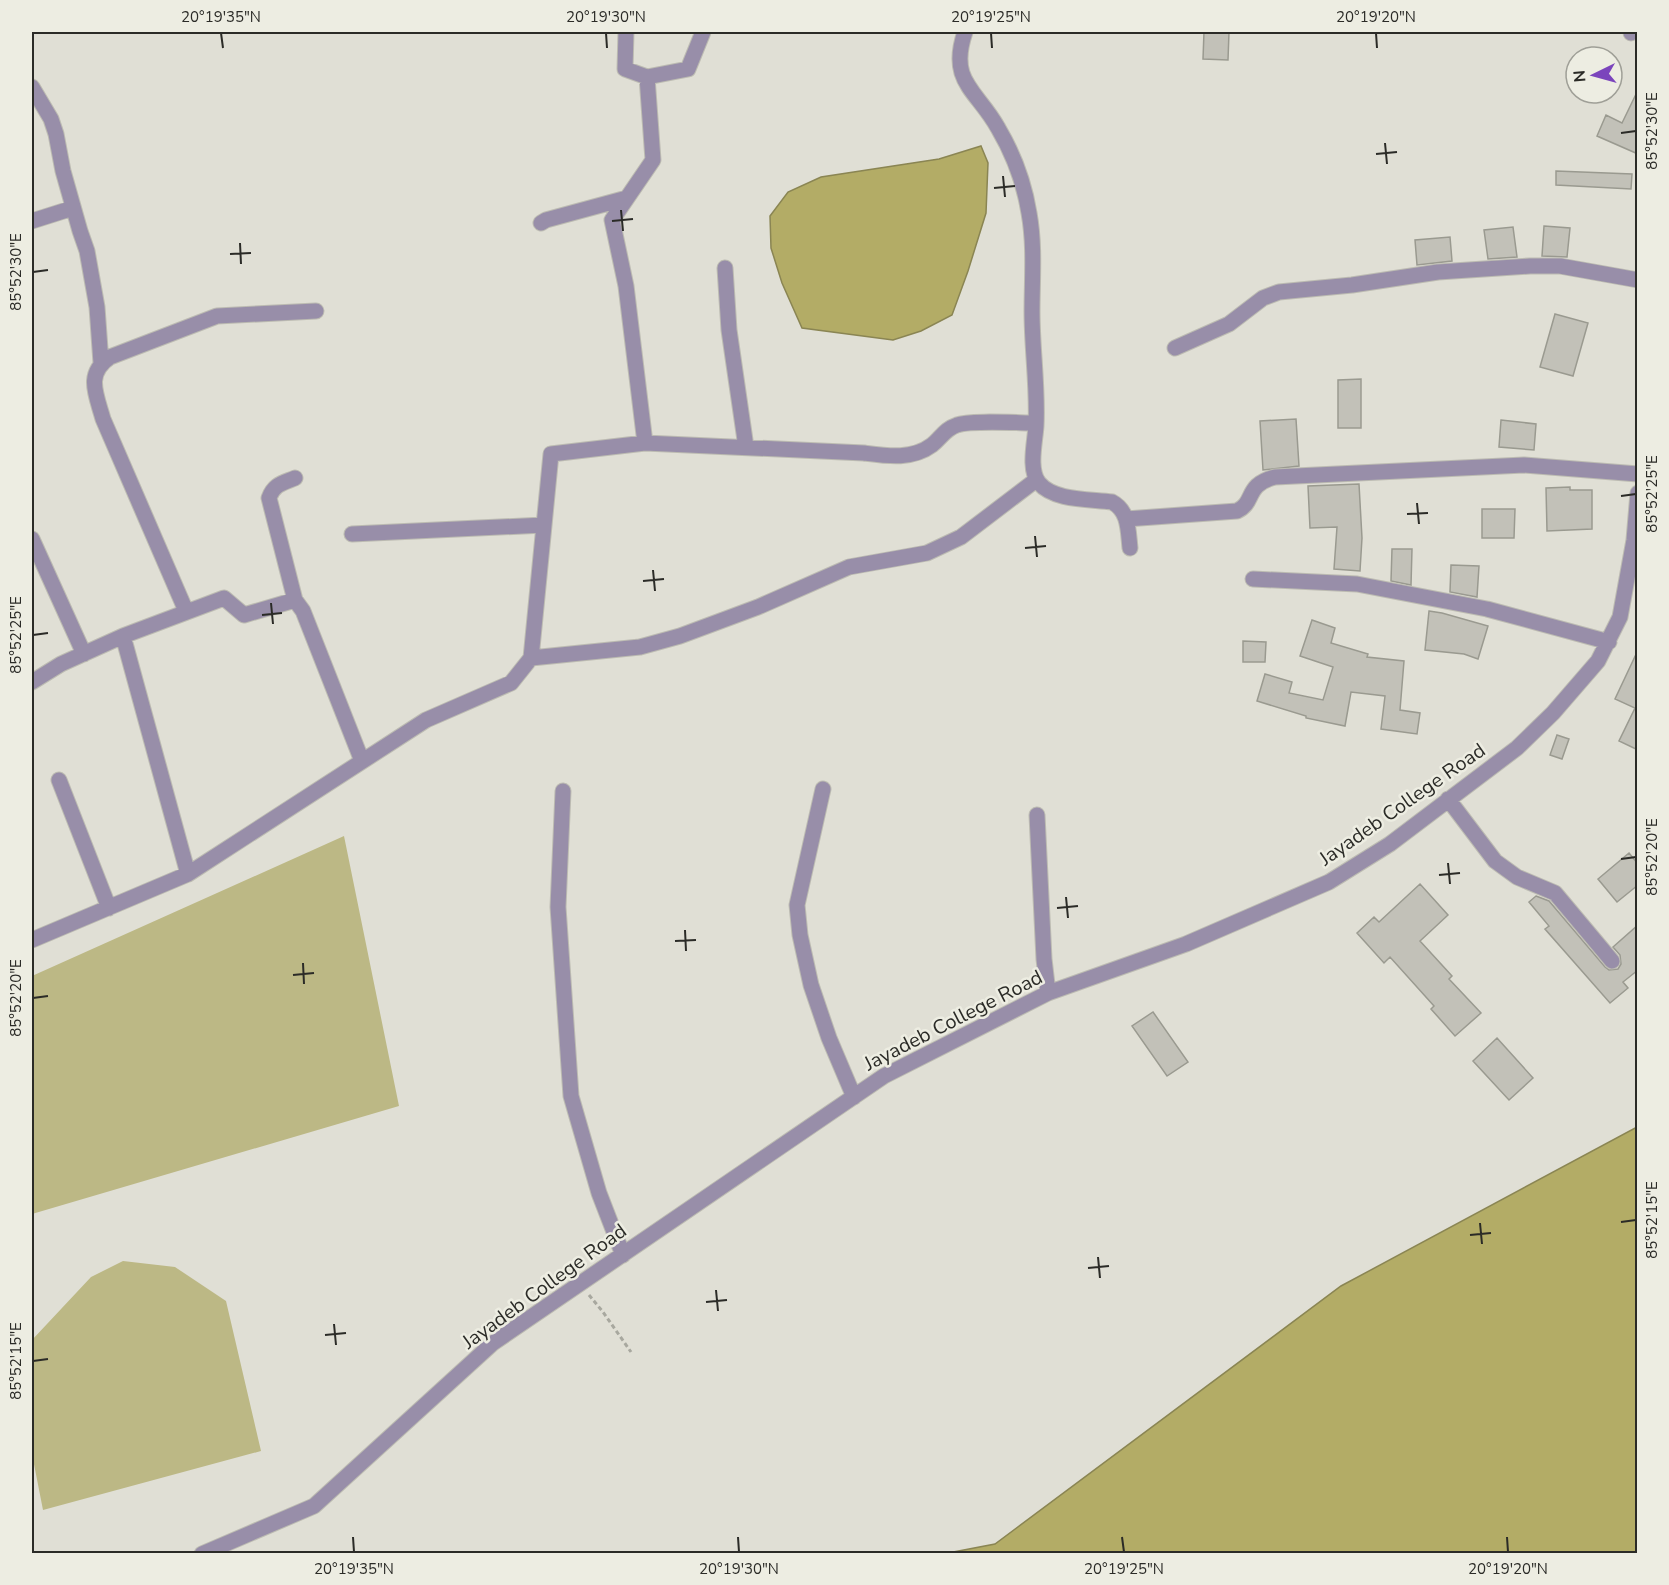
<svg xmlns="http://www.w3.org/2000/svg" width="1669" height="1585" viewBox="0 0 1669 1585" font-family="'Nunito Sans',sans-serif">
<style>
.green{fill:#bcb885}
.water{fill:#b3ac66;stroke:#8a8553;stroke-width:1.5}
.building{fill:#c2c1b8;stroke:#9a9a90;stroke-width:1.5}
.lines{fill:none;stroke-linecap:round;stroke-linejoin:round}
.minor-casing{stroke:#bcbbb2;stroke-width:17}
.path{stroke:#a8a89f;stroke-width:3;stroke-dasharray:4.5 3;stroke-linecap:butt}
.minor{stroke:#988ea9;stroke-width:15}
.ticks{fill:none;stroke:#2b2b27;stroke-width:2}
.labels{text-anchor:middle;stroke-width:5;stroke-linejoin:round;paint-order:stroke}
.street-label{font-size:20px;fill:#2b2b27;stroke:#edede2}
.neatline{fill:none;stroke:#2b2b27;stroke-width:2}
.ticks-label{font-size:15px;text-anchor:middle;fill:#2b2b27}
</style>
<rect width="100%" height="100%" fill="#e0dfd5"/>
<path class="green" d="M344,836L399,1106L32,1214V976Z
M123,1261L175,1267L226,1301L261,1451L43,1510L32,1454V1340L91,1277Z"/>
<path class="water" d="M981,146L988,163L986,213L968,271L952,315L921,331L893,340L802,328L782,283L771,248L770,216L788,192L821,177L939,159Z
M1637,1127V1553H948L995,1544L1341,1286Z"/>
<path class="building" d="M1204,32H1229L1228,60L1203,59Z
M1638,90V154L1597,136L1606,115L1622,123Z
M1556,171L1632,174L1631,189L1556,185Z
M1544,226L1570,228L1567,257L1542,256Z
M1513,227L1517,257L1488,259L1484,230Z
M1450,237L1452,261L1417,265L1415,240Z
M1555,314L1588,323L1573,376L1540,367Z
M1361,379V428H1338V380Z
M1296,419L1299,466L1263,470L1260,421Z
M1501,420L1536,424L1534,450L1499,447Z
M1359,484L1362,538L1360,571L1334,569L1337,527L1310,528L1308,486Z
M1570,487V490H1592V529L1547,531L1546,488Z
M1482,509H1515L1514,538H1482Z
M1392,549H1412L1411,585L1391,581Z
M1451,565L1479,566L1477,597L1450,592Z
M1429,611L1442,613L1488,626L1478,659L1464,654L1425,650Z
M1312,620L1335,628L1331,643L1368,654L1367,657L1404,661L1400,710L1420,713L1417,734L1381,729L1385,696L1351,692L1345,726L1306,718V716L1257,701L1265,674L1292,682L1289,693L1323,700L1333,667L1300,656Z
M1243,641L1266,642L1265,662H1243Z
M1638,650V750L1619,741L1635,708L1615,699Z
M1557,735L1569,739L1562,759L1550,755Z
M1629,853L1638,864V885L1617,902L1598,879Z
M1420,884L1448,915L1420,941L1452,976L1449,979L1481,1013L1455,1036L1431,1009L1434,1006L1390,957L1384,963L1357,933L1374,917L1379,922Z
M1536,896L1549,901L1605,967L1609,970L1618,969L1621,964L1620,955L1613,947L1638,925V970L1623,982L1628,988L1610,1003L1545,929L1549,926L1529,902Z
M1153,1012L1188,1062L1167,1076L1132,1026Z
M1497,1038L1533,1078L1509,1100L1473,1061Z"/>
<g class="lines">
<defs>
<path id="minor" d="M626,32L625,69L647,77L688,69L703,32
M965,32C948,82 977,90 998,128C1014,155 1024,182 1029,213C1035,246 1032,279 1032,312C1032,350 1038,388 1036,426C1035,442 1028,470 1039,483C1054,501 1090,499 1112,502C1129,511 1128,530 1130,548
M1631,33V32
M647,77L653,160L612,220L626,286L645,443L864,453C887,456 912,460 932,445C941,438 945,429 957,425C970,420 1019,423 1036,423
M32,87L51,119L56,134L63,171L80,231L87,251L97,307L101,363
M32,221L73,208
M541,223L546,220L627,198
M725,268L729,330L746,447
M1175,348L1229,324L1263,298L1279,292L1352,285L1438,272L1530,266H1560L1638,280
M1126,519L1237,511C1256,502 1244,485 1275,477L1524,465L1638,474
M352,534L544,525
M32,539L84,654
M1253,579L1357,584L1487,609L1609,642
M295,600L269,498C274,484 283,483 295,478
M186,611L103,419C96,394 85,374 110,357L217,316L316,311
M531,658L640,647L680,636L758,607L849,567L927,553L961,537L1036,480
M32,682L61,664L123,636
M362,761L303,611L295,600L244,615L224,598L123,636L188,874L426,720L511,683L531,658L551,454L645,443
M59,780L109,908
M823,789L797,905L800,935L811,985L829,1038L854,1097
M563,791L558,907L571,1096L599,1193L623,1255
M1448,799L1495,861L1517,877L1555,893L1612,961
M1037,815L1044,959L1048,993
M32,940L188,874
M202,1554L314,1506L493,1343L884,1076L1048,993L1186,944L1329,882L1390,844L1517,748L1553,713L1598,661L1620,617L1634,540L1638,493"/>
</defs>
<use href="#minor" class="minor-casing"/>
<path class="path" d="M589,1295L603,1312L631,1352"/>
<use href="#minor" class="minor"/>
</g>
<path class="ticks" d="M221,33L223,48M606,33L607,48M991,33L992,48M1376,33L1377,48M1621,133L1636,131M1385,143L1387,164M1376,154L1397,152M1003,176L1005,197M994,188L1015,186M621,210L623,231M612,221L633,219M240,243L241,264M230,254L251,253M33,272L48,270M1621,496L1636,494M1417,503L1419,524M1407,514L1428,513M1035,536L1037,557M1025,548L1046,546M653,570L655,591M643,581L664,579M271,603L273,624M262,615L282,613M33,635L48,633M1621,859L1636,857M1448,863L1450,884M1439,875L1460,873M1066,897L1068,918M1057,908L1078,906M685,930L686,951M675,941L696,940M303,963L304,984M293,975L314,973M33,998L48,996M1621,1222L1636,1220M1480,1223L1482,1244M1470,1235L1491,1233M1098,1257L1100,1278M1088,1268L1109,1266M716,1290L718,1311M706,1302L727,1300M334,1324L336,1345M325,1335L346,1333M33,1361L48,1359M353,1537L354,1552M738,1537L739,1552M1122,1537L1124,1552M1507,1537L1508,1552"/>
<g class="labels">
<g class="street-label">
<text transform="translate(1402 804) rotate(-35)" y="7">Jayadeb College Road</text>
<text transform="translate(953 1020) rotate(-27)" y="7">Jayadeb College Road</text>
<text transform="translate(544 1286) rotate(-36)" y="7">Jayadeb College Road</text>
</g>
</g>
<rect width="1669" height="1585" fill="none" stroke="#edede2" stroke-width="66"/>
<g transform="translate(1594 75) rotate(265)"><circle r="28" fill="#edede2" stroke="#9f9f97" stroke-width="1.5"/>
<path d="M0-4.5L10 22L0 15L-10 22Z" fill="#7b45bc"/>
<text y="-9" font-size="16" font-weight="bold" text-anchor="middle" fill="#2b2b27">N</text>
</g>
<rect x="33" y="33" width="1603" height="1519" class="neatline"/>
<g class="ticks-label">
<text x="221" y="22">20°19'35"N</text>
<text x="606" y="22">20°19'30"N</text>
<text x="991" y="22">20°19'25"N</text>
<text x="1376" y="22">20°19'20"N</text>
<text transform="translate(1652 131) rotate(-90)" y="5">85°52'30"E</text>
<text transform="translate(16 272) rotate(-90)" y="5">85°52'30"E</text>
<text transform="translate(1652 494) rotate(-90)" y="5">85°52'25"E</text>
<text transform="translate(16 635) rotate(-90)" y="5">85°52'25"E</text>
<text transform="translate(1652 857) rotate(-90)" y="5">85°52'20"E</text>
<text transform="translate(16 998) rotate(-90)" y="5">85°52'20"E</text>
<text transform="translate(1652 1220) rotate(-90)" y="5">85°52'15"E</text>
<text transform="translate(16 1361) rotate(-90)" y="5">85°52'15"E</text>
<text x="354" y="1574">20°19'35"N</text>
<text x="739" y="1574">20°19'30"N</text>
<text x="1124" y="1574">20°19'25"N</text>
<text x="1508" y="1574">20°19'20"N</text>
</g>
</svg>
